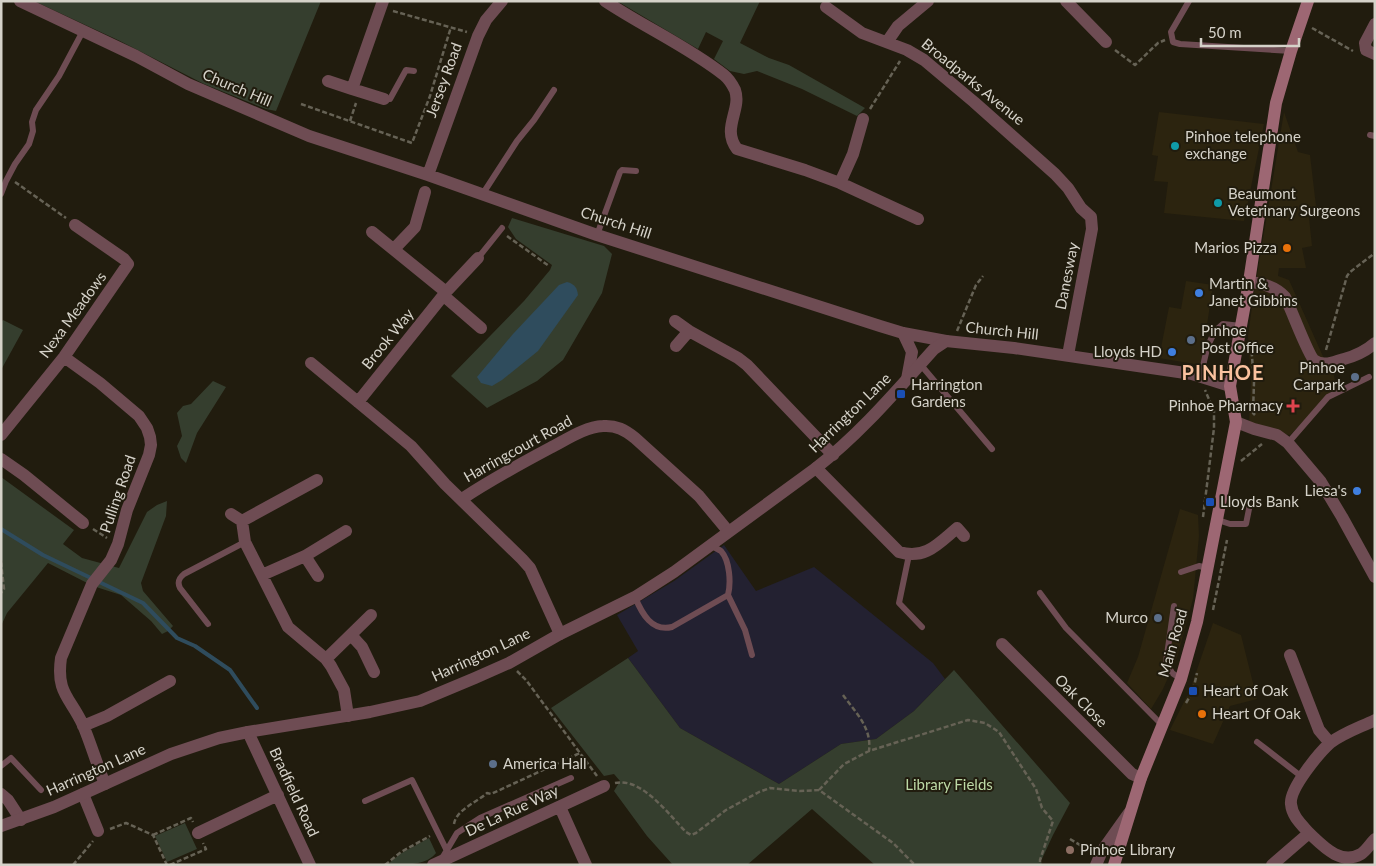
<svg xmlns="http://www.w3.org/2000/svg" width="1376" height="866" viewBox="0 0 1376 866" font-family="Lato,sans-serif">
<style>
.built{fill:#2c240f}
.education{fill:#232131}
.green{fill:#353e2e}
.water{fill:#2f4c5d}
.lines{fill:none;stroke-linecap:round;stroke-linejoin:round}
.stream{stroke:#2f4c5d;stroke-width:4}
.path{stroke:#666255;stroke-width:2.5;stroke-dasharray:5 2.5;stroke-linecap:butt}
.service{stroke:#6e4c53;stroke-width:6}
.minor{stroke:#6e4c53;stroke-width:12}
.tertiary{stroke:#6e4c53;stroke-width:12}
.secondary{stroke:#9d6773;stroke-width:12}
.culture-dot{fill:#0f9aa8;stroke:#211c0e;stroke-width:2}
.food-dot{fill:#e8710a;stroke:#211c0e;stroke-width:2}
.shop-dot{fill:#3f7fe0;stroke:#211c0e;stroke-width:2}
.service-dot{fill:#5c6f8a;stroke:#211c0e;stroke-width:2}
.transit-dot{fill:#1a4fb4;stroke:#211c0e;stroke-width:2}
.health-dot{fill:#e0444e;stroke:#211c0e;stroke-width:2}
.education-dot{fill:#8d6e63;stroke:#211c0e;stroke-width:2}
.labels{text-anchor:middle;stroke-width:4;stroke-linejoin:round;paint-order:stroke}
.street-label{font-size:15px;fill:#d5d2c9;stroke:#211c0e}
.poi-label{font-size:15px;fill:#d5d2c9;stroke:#211c0e;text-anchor:start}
.park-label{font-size:15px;fill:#bcd8a5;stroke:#211c0e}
.district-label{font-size:20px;font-weight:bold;letter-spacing:1px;fill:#fac29f;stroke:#211c0e}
</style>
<rect width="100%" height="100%" fill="#211c0e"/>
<path class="built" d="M1159,112L1264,124L1244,221L1164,213L1168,182L1154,181L1158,156L1152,155Z
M1284,112L1298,152L1310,155L1316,206L1308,208L1312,246L1302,248L1306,268H1279L1278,276L1289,280L1325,361L1332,367L1336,385L1325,400L1290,435L1275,433L1249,424L1251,382L1248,336L1253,299Z
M1186,281L1213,285L1201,365L1159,358L1169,307L1181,309Z
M1180,509L1198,515L1199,536L1193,599L1177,657L1163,689L1151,709L1127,683L1138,657Z
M1213,623L1241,635L1257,699L1230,706L1213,744L1170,730L1190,690Z"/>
<path class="education" d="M724,545L756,591L814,567L933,663L945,679L914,711L876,739L841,744L779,784L680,728L628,658L638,651L617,615L674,581Z"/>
<path class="green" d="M34,1H321L276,111L266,109L204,84L120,41Z
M617,1H760L740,43L769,58L789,65L865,108L857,116L802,89L757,71L744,74L730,71L714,59L723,41L706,32L698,49Z
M512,218L604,246L612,254L602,293L563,360L537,381L487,408L451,376L524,301L550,270L552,265L516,239L508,227Z
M3,320L23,330L1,370V322Z
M213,381L226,387L197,433L186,463L181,458L177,446L182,436L177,413L183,406L191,404Z
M1,477L74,530L63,544L82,558L119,568L147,512L157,505L167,501L166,516L141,583L143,591L173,626L168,631L162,634L151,621L121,595L93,586L48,563L7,613L1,626V564L3,562L1,561Z
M628,658L680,728L779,784L841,744L876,739L914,711L954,670L1070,803L1053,835L1041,861L1042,865H875L812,809L747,865H673L647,836L614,791L620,781L614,774L604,776L551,708Z
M185,823L197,849L167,862L155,836Z
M429,838L436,853C426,866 403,865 387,865L400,854Z"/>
<path class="water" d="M567,282C575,284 577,288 578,295L538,351L502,380L492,386L481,383L477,377L513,334L559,285Z"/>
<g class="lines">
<path class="stream" d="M1,529L43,555L143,603L177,638L195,646L230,670L257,708"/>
<path class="path" d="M393,11L467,32
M1312,28L1353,51
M1115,50L1135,65L1158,43L1165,40
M301,104L412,143L430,96L451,27
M870,109L900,61
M350,121L356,103
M15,182L66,218
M507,236L549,266
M957,331L976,285L983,276
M1251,344L1254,382L1253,413L1255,415
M1326,350L1347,276L1350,272L1375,253
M1241,461L1262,444
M1203,517L1214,428V411L1205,390
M93,529L107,538
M1,562L4,589L1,593
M1213,610L1227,540
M517,671L526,680L597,776
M843,695C856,713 872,728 869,751
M1186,703L1193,691L1197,673
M615,783C642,777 669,815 686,832L691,835L696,833L726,810L759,792L770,788L800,791L819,790L893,843L915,865
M819,790L844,764L869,751L968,720L985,723L999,732L1036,789L1042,808L1053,821L1040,860V865
M454,824C456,810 477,802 487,793L491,794L580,753
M110,829L126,823L153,835L167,865
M153,835L191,818L193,822
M1070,839L1090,851
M73,865L93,841
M170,865L206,849L203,843
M385,865L401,852L430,836"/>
<path class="service" d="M1189,1L1171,32L1173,42L1180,44L1291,51
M384,99H390L406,70L414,71
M1370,135L1375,136
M1,194L6,181L15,164L29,144L33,131L32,122L36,110L59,76L83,31
M482,195L517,141L534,120L554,90
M597,235L620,172L622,170L636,171
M478,258L502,228
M920,364L992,449
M1201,376C1205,358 1207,336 1223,324L1241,326
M1288,443L1328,397L1369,377
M1218,520L1230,524H1246L1250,504
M710,545C713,547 718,549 721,551C730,561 731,583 728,595L745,630L752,655
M909,555L899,603L922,627
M1181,572L1199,566L1208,568
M1040,593L1066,628L1163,726
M635,597C642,614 652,632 672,627L728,595
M1174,606L1166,662L1172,673L1181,679
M208,624L180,588C177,582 179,578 184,574L245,542
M1257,742L1302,777
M1,766L11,758L41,790
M365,801L412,780L446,849
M441,860L457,833L480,818L571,778"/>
<path class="minor" d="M20,1L136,56L188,84L309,136L428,175L597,235L880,326L903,333L946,341
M383,1L352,89L384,99
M605,1C644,27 687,46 724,75C729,79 732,84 735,90C742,110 721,128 737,149L805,170L840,183L918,219
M1066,1L1106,42
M826,7L862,33L907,50L924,60L974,102L1055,174L1068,188L1081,208L1091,217L1092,229L1068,355
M1375,24L1365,43L1366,50L1375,54
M887,42L898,26L928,1
M328,81L352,89
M428,175L478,36L486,20L502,1
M840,183L853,154L863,119
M372,232L446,292
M394,249L415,227L425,192
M1249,282C1262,283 1276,287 1285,297C1291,308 1308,355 1314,360C1322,367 1335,362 1344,359C1355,356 1366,351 1375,343
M444,296L481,328
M675,321L689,331L676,346
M689,331L738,358L747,365L833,455
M903,333L912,352L907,379
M64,357L100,383L139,416L147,428L150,437L151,445L149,455L127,510L118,544L111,560L92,584L61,658C56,693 70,697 83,725C91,744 97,765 105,784
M311,363L411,446L445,484L522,559L530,568L560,634
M358,402L446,292L478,258
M1,435L64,357L128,264L124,259L75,225
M1,459L24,475L83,523
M816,468L899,552C925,560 938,544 957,528L964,536
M462,499C490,480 520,464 550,448C566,440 584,427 603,426C616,425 625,430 635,438L699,496L728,531
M231,514L242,521L245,542L285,621L288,627L326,659L331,666L344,690L348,716
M242,521L317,480
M305,556L318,576
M262,575L305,556L346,531
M351,635L362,647L374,672
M1002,644L1132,774L1141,778
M1290,655L1319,730L1330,743
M326,659L371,615
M83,726L107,716L170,681
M248,732L310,865
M1,794L8,800L21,820
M83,794L98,831
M560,807L586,865
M198,833L278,795
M1309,833C1322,845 1340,866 1361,854C1366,851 1370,844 1375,839
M433,865L604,786
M1096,865L1102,851L1129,813
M1272,865L1309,833C1301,824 1292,816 1291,804C1289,789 1319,753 1330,743C1343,733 1361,727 1375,720"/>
<path class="tertiary" d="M1236,422L1254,429L1277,435L1288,443L1321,482L1342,517L1375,577
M1,826L54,807L171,754L219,738L248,732L370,712L420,701L475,678L509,663L560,634L635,597L674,572L816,468C861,433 897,390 934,349L946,341L1014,348L1192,374L1230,386"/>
<path class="secondary" d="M1114,865L1141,778L1181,679L1197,622L1236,422L1230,386L1249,282L1276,103L1291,51L1308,1"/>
</g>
<g class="culture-dot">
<circle cx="1175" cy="146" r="5"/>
<circle cx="1218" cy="203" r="5"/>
</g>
<g class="food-dot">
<circle cx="1287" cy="248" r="5"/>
<circle cx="1202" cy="714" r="5"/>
</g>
<g class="shop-dot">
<circle cx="1199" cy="293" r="5"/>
<circle cx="1172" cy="352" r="5"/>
<circle cx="1357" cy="491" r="5"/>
</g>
<g class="service-dot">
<circle cx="1191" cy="340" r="5"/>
<circle cx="1355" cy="377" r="5"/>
<circle cx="1158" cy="618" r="5"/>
<circle cx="493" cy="764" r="5"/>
</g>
<g class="transit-dot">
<rect x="896" y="389" width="10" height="10" rx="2.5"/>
<rect x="1205" y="497" width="10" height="10" rx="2.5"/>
<rect x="1188" y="686" width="10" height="10" rx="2.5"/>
</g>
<path class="health-dot" d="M1290.5 398.5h5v5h5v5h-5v5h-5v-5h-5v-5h5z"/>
<circle class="education-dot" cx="1070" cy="850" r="5"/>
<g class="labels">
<g class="street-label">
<text transform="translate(444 80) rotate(-70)" y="5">Jersey Road</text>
<text transform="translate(973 82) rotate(39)" y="5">Broadparks Avenue</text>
<text transform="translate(237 88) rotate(23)" y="5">Church Hill</text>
<text transform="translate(616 223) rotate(18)" y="5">Church Hill</text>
<text transform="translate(1067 276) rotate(-79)" y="5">Danesway</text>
<text transform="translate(73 315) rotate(-54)" y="5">Nexa Meadows</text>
<text transform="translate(1002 331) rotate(6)" y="5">Church Hill</text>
<text transform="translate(388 339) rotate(-51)" y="5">Brook Way</text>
<text transform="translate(850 413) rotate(-44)" y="5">Harrington Lane</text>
<text transform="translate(518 449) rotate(-29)" y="5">Harringcourt Road</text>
<text transform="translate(118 494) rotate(-71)" y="5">Pulling Road</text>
<text transform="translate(1173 643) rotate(-74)" y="5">Main Road</text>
<text transform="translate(481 655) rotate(-25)" y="5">Harrington Lane</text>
<text transform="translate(1081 701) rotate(45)" y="5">Oak Close</text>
<text transform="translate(96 770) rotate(-24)" y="5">Harrington Lane</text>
<text transform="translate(294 792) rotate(65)" y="5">Bradfield Road</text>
<text transform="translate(512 811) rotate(-25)" y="5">De La Rue Way</text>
</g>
<g class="poi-label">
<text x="1185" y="142">Pinhoe telephone<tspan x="1185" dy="17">exchange</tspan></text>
<text x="1228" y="199">Beaumont<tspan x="1228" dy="17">Veterinary Surgeons</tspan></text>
<text x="1277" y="253" text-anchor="end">Marios Pizza</text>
<text x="1209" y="289">Martin &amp;<tspan x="1209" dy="17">Janet Gibbins</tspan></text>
<text x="1201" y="336">Pinhoe<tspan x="1201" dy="17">Post Office</tspan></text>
<text x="1162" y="357" text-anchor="end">Lloyds HD</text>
<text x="1345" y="373" text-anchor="end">Pinhoe<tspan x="1345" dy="17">Carpark</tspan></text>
<text x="911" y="390">Harrington<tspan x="911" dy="17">Gardens</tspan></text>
<text x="1283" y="411" text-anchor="end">Pinhoe Pharmacy</text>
<text x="1347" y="496" text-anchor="end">Liesa's</text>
<text x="1220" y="507">Lloyds Bank</text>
<text x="1148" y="623" text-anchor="end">Murco</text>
<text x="1203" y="696">Heart of Oak</text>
<text x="1212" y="719">Heart Of Oak</text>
<text x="503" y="769">America Hall</text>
<text x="1080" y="855">Pinhoe Library</text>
</g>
<g class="park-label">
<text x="949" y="790">Library Fields</text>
</g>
<g class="district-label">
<text x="1223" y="380">PINHOE</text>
</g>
</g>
<rect width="1376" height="866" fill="none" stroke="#d5d2c9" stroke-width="5"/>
<path d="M1201 38v8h98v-8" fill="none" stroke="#d5d2c9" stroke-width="2.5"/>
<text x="1208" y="38" font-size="15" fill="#d5d2c9" stroke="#211c0e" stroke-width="4" paint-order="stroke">50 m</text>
</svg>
